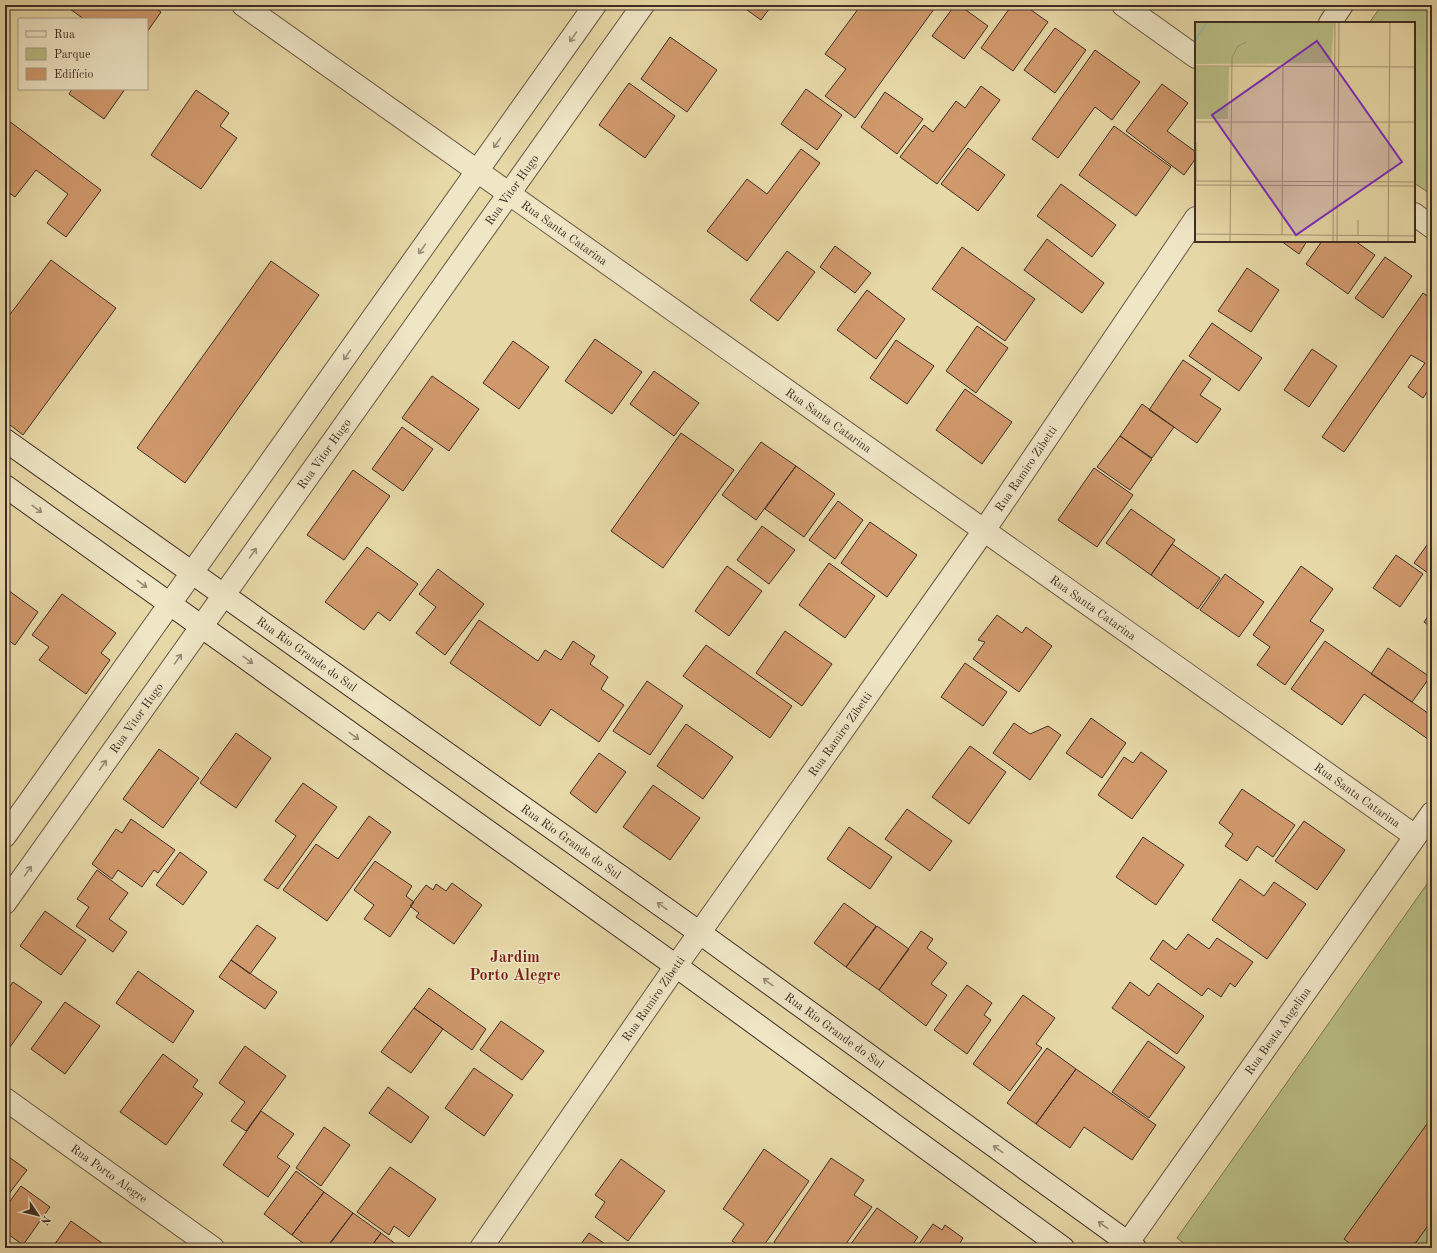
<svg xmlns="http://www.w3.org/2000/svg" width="1437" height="1253" viewBox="0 0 1437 1253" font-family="'Old Standard TT',serif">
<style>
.green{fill:#b9be85;stroke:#7c7654}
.building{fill:#d0996c;stroke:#3f2d24}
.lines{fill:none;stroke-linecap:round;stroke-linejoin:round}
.street-casing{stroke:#695845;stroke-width:24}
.secondary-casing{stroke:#3f2d24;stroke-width:24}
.street{stroke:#efe6c6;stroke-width:22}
.secondary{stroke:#efe6c6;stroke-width:22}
.oneway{stroke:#978a75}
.labels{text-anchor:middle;stroke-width:3;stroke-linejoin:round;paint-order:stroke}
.street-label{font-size:12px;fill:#3f2d24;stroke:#efe6c6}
.district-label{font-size:16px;font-weight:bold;fill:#7a1f14;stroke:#efe6c6}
.inset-river{fill:none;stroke:#99b8b1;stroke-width:2}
.inset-road{fill:none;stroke:#a49473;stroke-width:1}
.view{fill:#7b2cbf;fill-opacity:0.15;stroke:#7b2cbf;stroke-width:2}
.inset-edge{fill:none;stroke:#3f2d24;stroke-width:2}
</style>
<rect width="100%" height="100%" fill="#e7d8a7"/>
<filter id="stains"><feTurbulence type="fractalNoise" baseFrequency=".005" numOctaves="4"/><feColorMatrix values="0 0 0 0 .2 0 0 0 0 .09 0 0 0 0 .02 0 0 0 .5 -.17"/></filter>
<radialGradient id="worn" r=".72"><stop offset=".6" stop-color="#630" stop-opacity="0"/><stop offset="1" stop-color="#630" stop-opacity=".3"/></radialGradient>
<path class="green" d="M1382,5H1432V195L1414,183V23H1369Z
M1432,877V1248H1190L1177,1238Z"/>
<path class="building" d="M64,5H150L161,12L147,32V19H84Z
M538,5H547L544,9Z
M740,5H772L761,20Z
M861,5H937L855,118L825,96L846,69L825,54Z
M955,5H959L988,26L964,59L932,36Z
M1012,5H1024L1048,22L1013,71L981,48Z
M1055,28L1086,50L1055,93L1024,70Z
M670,37L717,70L687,112L641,79Z
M1095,50L1140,82L1112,120L1095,107L1058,158L1032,139Z
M629,83L675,116L645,158L599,125Z
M1162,84L1188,103L1167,131L1196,152V158L1184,175L1126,131Z
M981,86L1000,100L937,184L900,157L924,125L933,132L956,101L965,108Z
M72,89H125L104,119L69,94Z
M806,89L842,115L817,150L781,124Z
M196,90L229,113L220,126L237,138L201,189L151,155Z
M885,92L923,119L897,154L861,127Z
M9,121L101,190L66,237L47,223L68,194L36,170L15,197L5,190V127Z
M1114,126L1171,167L1136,216L1079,175Z
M968,148L1005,175L978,211L941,184Z
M801,149L820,163L747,261L707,231L747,179L767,194Z
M1061,184L1116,225L1092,257L1037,216Z
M1047,239L1104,283L1082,313L1024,270Z
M1281,241H1307L1299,254Z
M1322,241H1355L1375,255L1348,294L1306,264Z
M835,246L871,273L855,293L820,267Z
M962,247L1035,299L1005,341L932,289Z
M787,251L815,272L778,321L750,300Z
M1385,257L1412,276L1383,318L1355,298Z
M51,260L116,308L23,435L5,421V321Z
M271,261L319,295L185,483L137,448Z
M1247,268L1279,290L1251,332L1218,311Z
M867,290L905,319L876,359L837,330Z
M1423,293L1432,299V385L1423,398L1408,387L1425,363L1411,355L1344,452L1322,437Z
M1212,323L1262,358L1239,391L1189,356Z
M977,326L1008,348L976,393L946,371Z
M595,339L642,372L612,414L565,381Z
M896,340L934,366L907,404L870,378Z
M513,341L549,367L519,409L483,383Z
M1312,349L1337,366L1309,407L1284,390Z
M1183,360L1211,379L1200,395L1221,409L1197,443L1149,410Z
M654,371L699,403L674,436L630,404Z
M432,376L479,409L449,451L402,418Z
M965,389L1012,422L982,464L936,430Z
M1142,404L1174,427L1152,458L1120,436Z
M402,427L433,449L403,491L372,469Z
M681,433L734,470L663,568L611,531Z
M1120,436L1152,459L1130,490L1097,467Z
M761,442L796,466L756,520L722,495Z
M796,466L835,494L804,537L765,509Z
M1094,468L1133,495L1097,547L1058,520Z
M353,470L390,496L344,560L307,535Z
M838,501L863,520L835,559L809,540Z
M1131,509L1175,540L1151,575L1106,543Z
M870,522L917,555L887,597L841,563Z
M762,526L795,550L769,584L737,560Z
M1432,538V576L1414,563Z
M1172,544L1220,578L1198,609L1151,575Z
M367,547L418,584L390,621L378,612L364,630L325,602Z
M1396,555L1423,574L1400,607L1373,588Z
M829,563L875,596L845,638L799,605Z
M727,566L762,591L729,636L695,611Z
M1301,566L1333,589L1310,621L1324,630L1285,685L1257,665L1270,647L1253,635Z
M438,569L484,604L445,655L416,633L436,607L419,594Z
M1225,574L1264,602L1239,637L1200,610Z
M5,588L38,612L15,645L5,638Z
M62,594L116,633L101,653L110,660L86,694L39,660L49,647L32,635Z
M1432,611V628L1424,622Z
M997,615L1022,633L1026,627L1052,646L1019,692L973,659L985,642L978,640Z
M479,620L538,661L545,650L561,660L573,641L595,656L590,664L608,677L601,689L624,705L599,742L551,709L540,726L450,663Z
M785,631L832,664L802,706L756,673Z
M1325,641L1432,716V742L1364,694L1342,725L1291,689Z
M706,645L792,706L770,738L683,676Z
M1388,648L1430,677L1412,702L1371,674Z
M965,663L1007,692L983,726L941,697Z
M647,681L683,706L650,755L613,731Z
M1091,718L1126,743L1102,778L1066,753Z
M1014,723L1030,734L1048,726L1061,735L1030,780L993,753Z
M686,724L733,757L703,799L657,766Z
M236,733L271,758L236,808L200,783Z
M970,746L1006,772L969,824L932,797Z
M159,749L199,778L163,828L123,799Z
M1141,752L1167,771L1132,819L1098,795L1124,757L1133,763Z
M599,753L626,772L596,813L570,793Z
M303,783L337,807L278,889L264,880L296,836L275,821Z
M653,785L700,818L670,860L623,827Z
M1242,789L1295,825L1273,857L1257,846L1247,861L1225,846L1233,834L1219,823Z
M907,809L952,841L930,871L885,839Z
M369,816L391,832L327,921L283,890L316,844L338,859Z
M131,819L175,850L158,873L154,870L142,887L118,870L112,879L92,864L116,829L122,833Z
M1304,821L1345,850L1317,890L1275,861Z
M849,827L892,857L870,889L827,859Z
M1143,837L1184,865L1156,905L1116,877Z
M180,852L207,872L183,905L156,885Z
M375,861L412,886L406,896L414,902L390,937L364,919L374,905L354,890Z
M97,870L128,893L109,919L127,932L113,952L76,926L89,907L77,899Z
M1240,879L1264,896L1274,882L1306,904L1267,959L1212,920Z
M452,883L482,905L454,944L416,917L419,913L410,906L426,885L433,890L436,884L446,891Z
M844,903L876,926L846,967L814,943Z
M45,911L86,940L61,975L20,946Z
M257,925L276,938L250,974L231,960Z
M877,926L909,949L879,990L846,967Z
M921,931L933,939L927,948L947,963L931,984L947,995L926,1026L879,990Z
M1188,934L1209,949L1217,938L1253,962L1235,987L1230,983L1221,997L1208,988L1202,996L1150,959L1163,940L1176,950Z
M231,960L277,992L265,1009L219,977Z
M138,971L194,1011L173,1043L116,1003Z
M13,982L42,1002L10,1047L5,1043V993Z
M1130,982L1149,996L1158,983L1204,1016L1177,1054L1112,1008Z
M967,985L992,1003L984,1015L991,1020L967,1054L934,1030Z
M429,988L486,1029L472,1050L414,1008Z
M1023,995L1055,1018L1036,1044L1042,1048L1010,1091L973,1064Z
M65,1002L100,1026L65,1074L31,1049Z
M414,1008L443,1029L411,1073L381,1052Z
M501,1021L544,1051L522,1080L480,1050Z
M1148,1041L1185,1067L1149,1118L1112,1092Z
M245,1046L286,1076L246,1131L231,1121L245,1102L219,1083Z
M1047,1048L1076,1069L1036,1124L1007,1103Z
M163,1054L198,1080L193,1087L203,1094L166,1145L120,1112Z
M474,1068L513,1095L484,1136L445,1108Z
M1076,1069L1156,1125L1132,1160L1084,1127L1070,1148L1036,1124Z
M388,1087L429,1117L411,1143L369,1113Z
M261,1111L294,1134L277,1157L290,1166L268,1197L223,1165Z
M1432,1117V1220L1412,1248H1356L1344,1239Z
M324,1127L350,1145L321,1186L296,1168Z
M764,1149L809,1181L762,1248H743L732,1241L744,1224L723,1209Z
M6,1155L27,1170L5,1199V1157Z
M831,1158L864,1180L854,1195L872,1207L843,1248H783L774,1242Z
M621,1159L665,1191L628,1241L595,1217L605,1202L595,1195Z
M390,1167L436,1199L409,1237L394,1226L389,1235L357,1212Z
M296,1171L324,1192L292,1235L264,1214Z
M21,1186L50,1207L23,1245L5,1232V1208Z
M324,1192L353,1213L326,1248H310L292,1235Z
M877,1208L918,1237L910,1248H848Z
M353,1213L381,1233L370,1248H327Z
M71,1221L109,1248H52Z
M933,1224L942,1230L945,1225L963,1238L960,1243L966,1248H916Z
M381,1233L401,1248H370Z
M589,1233L611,1248H578Z"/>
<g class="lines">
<defs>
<g id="street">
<path id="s1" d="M243,5L1415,836"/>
<path d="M1123,5L1196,57"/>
<path d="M1330,23L1342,5"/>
<path d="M1414,214L1432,227"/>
<path d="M5,836L595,5"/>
<path id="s2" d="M5,903L643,5"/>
<path id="s3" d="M5,1099L213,1248"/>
<path id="s4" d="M481,1248L676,966L985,529L1196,218"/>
<path id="s5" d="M1124,1248L1432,813"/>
</g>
<g id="secondary">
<path id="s6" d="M5,440L700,933L1135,1248"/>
<path d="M5,486L676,966L1063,1248"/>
</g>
</defs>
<use href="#street" class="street-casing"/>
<use href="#secondary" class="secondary-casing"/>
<use href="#street" class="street"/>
<use href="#secondary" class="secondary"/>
</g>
<defs><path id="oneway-shaft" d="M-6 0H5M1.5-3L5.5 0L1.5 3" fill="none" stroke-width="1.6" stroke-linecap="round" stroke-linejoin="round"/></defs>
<g class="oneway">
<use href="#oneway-shaft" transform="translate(573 37) rotate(125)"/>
<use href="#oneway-shaft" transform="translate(497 143) rotate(125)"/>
<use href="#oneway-shaft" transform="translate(422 249) rotate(125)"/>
<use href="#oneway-shaft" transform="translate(347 355) rotate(125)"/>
<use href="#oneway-shaft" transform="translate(37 509) rotate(36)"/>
<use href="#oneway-shaft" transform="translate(253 553) rotate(-55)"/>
<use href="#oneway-shaft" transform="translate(142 584) rotate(36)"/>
<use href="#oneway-shaft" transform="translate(178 659) rotate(-55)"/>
<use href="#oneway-shaft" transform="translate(248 660) rotate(36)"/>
<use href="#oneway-shaft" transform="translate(354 736) rotate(36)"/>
<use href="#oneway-shaft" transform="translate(103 765) rotate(-55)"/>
<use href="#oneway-shaft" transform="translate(28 871) rotate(-55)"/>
<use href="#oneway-shaft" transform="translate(662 906) rotate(-145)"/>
<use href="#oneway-shaft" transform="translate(768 982) rotate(-144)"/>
<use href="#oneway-shaft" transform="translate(998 1149) rotate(-144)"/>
<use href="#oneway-shaft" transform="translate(1103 1225) rotate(-144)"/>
</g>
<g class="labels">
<g class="street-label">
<text dy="4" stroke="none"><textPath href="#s2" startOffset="875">Rua Vitor Hugo</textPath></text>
<text dy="4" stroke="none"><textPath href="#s1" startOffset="394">Rua Santa Catarina</textPath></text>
<text dy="4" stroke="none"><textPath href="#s1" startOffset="718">Rua Santa Catarina</textPath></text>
<text dy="4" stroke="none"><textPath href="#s2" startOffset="551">Rua Vitor Hugo</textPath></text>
<text dy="4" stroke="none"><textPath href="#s4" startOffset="951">Rua Ramiro Zibetti</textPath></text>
<text dy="4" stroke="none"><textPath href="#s1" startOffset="1042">Rua Santa Catarina</textPath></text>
<text dy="4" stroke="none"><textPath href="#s6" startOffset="370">Rua Rio Grande do Sul</textPath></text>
<text dy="4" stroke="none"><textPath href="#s2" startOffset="227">Rua Vitor Hugo</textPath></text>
<text dy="4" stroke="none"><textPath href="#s4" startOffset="627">Rua Ramiro Zibetti</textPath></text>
<text dy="4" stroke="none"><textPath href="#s1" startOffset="1366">Rua Santa Catarina</textPath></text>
<text dy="4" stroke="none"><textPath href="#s6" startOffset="694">Rua Rio Grande do Sul</textPath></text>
<text dy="4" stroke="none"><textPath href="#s4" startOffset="303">Rua Ramiro Zibetti</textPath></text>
<text dy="4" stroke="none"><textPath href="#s6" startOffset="1018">Rua Rio Grande do Sul</textPath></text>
<text dy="4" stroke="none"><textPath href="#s5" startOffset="266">Rua Beata Angelina</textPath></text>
<text dy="4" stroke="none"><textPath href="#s3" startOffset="128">Rua Porto Alegre</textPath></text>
</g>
<g class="district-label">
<text x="515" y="962">Jardim<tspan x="515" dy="18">Porto Alegre</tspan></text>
</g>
</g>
<g transform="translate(1195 22)">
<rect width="220" height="220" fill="#e7d8a7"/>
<path d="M0,1H139L136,41L0,42ZM0,45H34L33,97H0Z" fill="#b9be85"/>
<path class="inset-river" d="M0,19L11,1"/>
<path class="inset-road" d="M0,44L220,45M0,100H220M0,159L220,160M1,159V121M0,163L220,164M163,198V214M0,212L220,214M87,213L88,45M35,219L37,35L43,24L51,20M138,219L140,1M142,219L144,1M193,219L195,1"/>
<path class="view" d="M122,19L207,140L101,213L17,93Z"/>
<rect width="220" height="220" class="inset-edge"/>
</g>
<rect width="1437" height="1253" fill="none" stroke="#e7d8a7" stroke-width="20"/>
<rect x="6" y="6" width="1425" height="1241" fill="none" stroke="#3f2d24" stroke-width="2"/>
<rect x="10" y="10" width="1417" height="1233" fill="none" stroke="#3f2d24"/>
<rect x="18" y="18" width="130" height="72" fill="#efe6c6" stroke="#a99c85"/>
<rect x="26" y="31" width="20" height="6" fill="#efe6c6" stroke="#a99c85"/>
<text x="54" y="38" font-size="12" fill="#3f2d24">Rua</text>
<rect x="26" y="48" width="20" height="12" fill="#b9be85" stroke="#a99c85"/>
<text x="54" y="58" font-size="12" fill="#3f2d24">Parque</text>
<rect x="26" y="68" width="20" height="12" fill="#d0996c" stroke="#a99c85"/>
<text x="54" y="78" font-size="12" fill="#3f2d24">Edifício</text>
<g transform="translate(38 1215) rotate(125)" stroke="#efe6c6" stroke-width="3" paint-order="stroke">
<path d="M0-3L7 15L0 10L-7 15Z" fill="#3f2d24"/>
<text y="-6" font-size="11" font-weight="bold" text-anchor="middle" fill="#3f2d24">N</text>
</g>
<rect width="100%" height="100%" filter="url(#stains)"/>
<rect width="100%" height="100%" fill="url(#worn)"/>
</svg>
